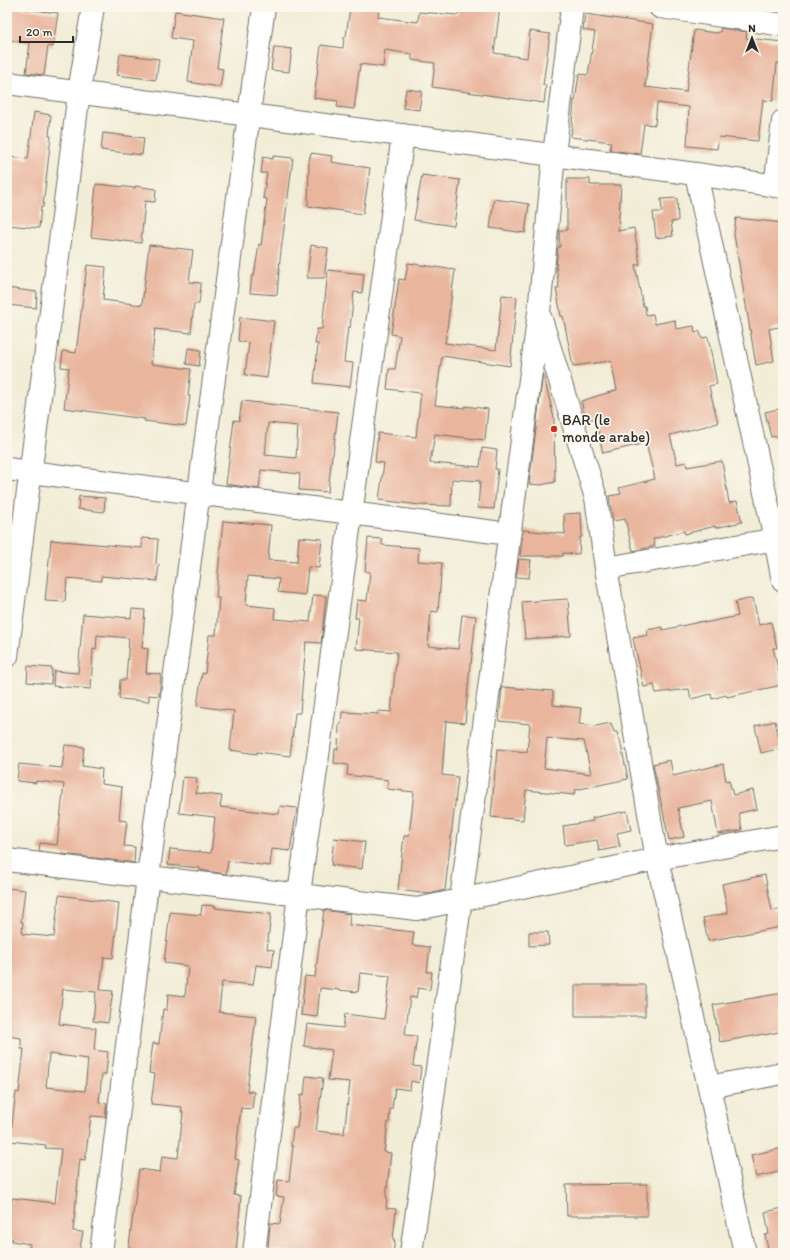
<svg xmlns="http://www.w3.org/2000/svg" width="790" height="1260" viewBox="0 0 790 1260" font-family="Itim,sans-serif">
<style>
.building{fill:#e9b59d;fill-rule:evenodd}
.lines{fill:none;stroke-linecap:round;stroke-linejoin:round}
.minor-casing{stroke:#716f67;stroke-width:24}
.minor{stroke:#fff;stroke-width:22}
.poi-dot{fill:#c8321e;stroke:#fbf7ec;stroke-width:1.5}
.labels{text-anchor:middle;stroke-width:3.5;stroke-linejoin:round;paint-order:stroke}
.poi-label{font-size:15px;fill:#2b2b2b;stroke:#fbf7ec;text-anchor:start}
</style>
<rect width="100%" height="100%" fill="#fbf7ec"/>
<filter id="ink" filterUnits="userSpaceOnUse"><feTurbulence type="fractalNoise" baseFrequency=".025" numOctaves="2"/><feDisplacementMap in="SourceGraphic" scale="8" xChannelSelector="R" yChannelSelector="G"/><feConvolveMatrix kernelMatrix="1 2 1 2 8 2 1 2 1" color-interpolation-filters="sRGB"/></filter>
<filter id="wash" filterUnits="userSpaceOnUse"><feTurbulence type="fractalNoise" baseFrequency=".012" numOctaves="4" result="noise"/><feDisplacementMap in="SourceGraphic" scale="16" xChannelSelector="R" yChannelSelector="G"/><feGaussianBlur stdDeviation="0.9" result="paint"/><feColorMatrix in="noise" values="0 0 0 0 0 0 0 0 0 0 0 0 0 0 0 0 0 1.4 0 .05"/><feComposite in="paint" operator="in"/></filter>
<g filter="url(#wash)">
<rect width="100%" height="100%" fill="#f2edd7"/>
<g id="blocks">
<path class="building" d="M7,7L58,13L53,47L48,46L44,75L26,73L30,43L7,40Z
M350,7H379L378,17L418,22L419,12L458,15L460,7H500L494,53L527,58L530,31L550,34L543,85H546L544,103L432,87L435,63L412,60V54L385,50L383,67L360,64L354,109L337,107L338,101L314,98L321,45L343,48L344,37H346Z
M175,11L224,18L217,68L223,69L220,87L188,82L193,41L171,38Z
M585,14L653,24L645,87L686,92L694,30L716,33L720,32L721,28L747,32L746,38L783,42L780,63H777L773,101L763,100L758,141L719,137L717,149L687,146L689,107L657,103L655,125L644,124L640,154L610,150L611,142L571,137L574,100L575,101L579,74L588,75L595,32L583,30Z
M274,47L292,49L289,72L271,70Z
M120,54L159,59L156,80L117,75Z
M406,89L422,91L419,110L403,108Z
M34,112L51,115L49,136H51L43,207H41L39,228L7,225V157L28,159Z
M103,133L144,138L142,155L101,150Z
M311,153L332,156L331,162L370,168L363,214L308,206L309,160Z
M273,156L293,158L280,259L277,295L250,293L252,275L254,276L259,244L261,245L267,199L263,198L267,173H261L263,157L273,159Z
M422,175L460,180L454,226L414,220Z
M567,179H590V185H621L618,231L634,228L640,265H635L643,306H645L646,315L653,314L655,324L675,320L676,329L694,326L695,333L700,331L701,338L708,337L717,384L709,386L718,423L670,435L677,464L686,462L687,467L722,461L729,503L737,501L742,522L715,528V526L685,534L684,531L653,539L655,546L633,551L625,519L613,521L609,496L621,494L619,488L655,479L646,443L603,453L595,418L586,420L581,401L617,390L611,361L573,366L563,316H561L556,288H559L556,266L558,247H560L559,231L567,230Z
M96,184L135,188V186L156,189L155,202L145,201L141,243L91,237Z
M677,198L678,221L671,222L673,236L656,238L653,212H662L661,199Z
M494,199L529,204L525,233L490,228Z
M736,218L783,223V326L769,329L774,361L756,365L734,234Z
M149,245L193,250L189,282L201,283L199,304H194L191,333L155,329L151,364L191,369L188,396H190L186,426L144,421L145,419L64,408L69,368L61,367L63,351L76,353L87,265L106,267L103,300L142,305Z
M311,245L328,248L324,278H307Z
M408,263L455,270L445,343L496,350L502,295L517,297L510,366L442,356L435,405L465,408V406L488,409L485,440L435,434L430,463L480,467L482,448L497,450L495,469H498L494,509L478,508L480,481L452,479L451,506L420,505L379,500L384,463L375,462L378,433L416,437L421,393L387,389L389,369H395L400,336L391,334L399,279L405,280Z
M328,270L364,274L362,293L354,292L350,328L348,327L344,362L353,363L350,387L314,383L318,344H315L317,329H322Z
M7,288L37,292L36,308L7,305Z
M240,317L274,321L267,378L245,375L249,343L238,341Z
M188,348L201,350L199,366L186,364Z
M543,373L554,418L555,482L541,485L529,484Z
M242,401L338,412L333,455H332L328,492L299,490L300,474L261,470L259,489L226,484L234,420L239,421ZM268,423L298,426L296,458L265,455Z
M783,408V435L771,437L765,412Z
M79,496L105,498L104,512L78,509Z
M581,513L582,537H580L579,554L563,553V556H520L523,530L565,534L564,514Z
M223,521L271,525L268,560L297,562L299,537L322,539L319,568L308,567L305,595L278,592L279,579L248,576L246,605L275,608L274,619L310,622L313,595L326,596L321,643L306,642L300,713H295L290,756L257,752V754L230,750L234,711L197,706L202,673L205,674L209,635H216L219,598H216L218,573Z
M142,538L158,539L156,564L159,565L157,581L101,576V581L67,578L65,602L45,601L51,540L142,548Z
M368,538L382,539V545L419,548L418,561L442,563L438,612L431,611L428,646L458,649L462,615L476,616L471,664H470L465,723L446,721L442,775L458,777L445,890L429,894L398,890L404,836H409L414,792L387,789L388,780L347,775L348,765L334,763L335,749H338L339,724H341L342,712L378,714V711L391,712L397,652L356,649L359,618H355L357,600L367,601L370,572L365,571Z
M519,559L531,560L529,578L516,577Z
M753,598L759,625L771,622L777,648H773L782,685L727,697L726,695L712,699L711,694L691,699L689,689L656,693L654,685L644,687L633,638L648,635L647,630L662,627L663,630L704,621V623L738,616L735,602Z
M568,599L571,636L525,639L522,602Z
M132,609L145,610L142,648L148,649L146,673L161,674L159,696L149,695V701H144L120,699L119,697L120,680H126L129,638L97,635L96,650L93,649L91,689L53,686L54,671L78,673L83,614L131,618Z
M28,666L52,668L51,684L27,682Z
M502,687L553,691V705L581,708L579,724L596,726L611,723L614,732H617L619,740H620L628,779L575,790L574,795L526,790L523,820L491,817L497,749L527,752L530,724L499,721ZM547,738L584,741L591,774L544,768Z
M775,721L781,748L761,753L755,726Z
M65,745L84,747L82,766L102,769L101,784L122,787L119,820L127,821L124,846L135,847L134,863L39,851L40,843L57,845L64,784L36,781V783L17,781L19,764L62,768Z
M670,760L673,776L723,764L726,781L729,780L733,795L753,790L757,809L739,813L742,830L718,834L712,801L678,808L684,837L669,840L653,764Z
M183,777L197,778L196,793L222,796L220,807L279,814L280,806L297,808L290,851L272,849L270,866L228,861L226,874L200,870V868L168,865L170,849L211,853L215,817L179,813Z
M627,811L631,830L617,833L620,847L599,851L597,840L565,845L563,826L593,821L592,818Z
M334,838L365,842L362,869L331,865Z
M765,875L772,911L783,909V925H779L780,927L708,941L703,918L728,913L722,884Z
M7,888L25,890L21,922H23L22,934L54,937L59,895L119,903L113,958L104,957L100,990L113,991L108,1023L93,1021L96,992L63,989L59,1024L96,1028L94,1050L108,1052L106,1074H102L99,1102L107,1103L105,1117L91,1116L85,1160L80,1159L73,1231L83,1232L79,1253H29L30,1244L12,1241L13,1239H7V1202H12V1198L55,1203L61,1149L45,1148L46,1145L10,1141L16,1092L19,1093L24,1049H21V1038L7,1036ZM49,1054L88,1059L85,1091L46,1087Z
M202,905L216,906L215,908L271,914L267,949L274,950L272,967L256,965L253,985L222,982L219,1012L256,1016L247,1091L254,1092L252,1109L241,1108L235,1159L239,1160L234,1195L241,1196L236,1253H128L139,1169L160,1172L162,1156L178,1158L183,1112H181L182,1107L151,1104L155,1074L149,1073L153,1043L159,1044L163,1009L167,1010L168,994L185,996L188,966L164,963L170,912L201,915Z
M324,910L350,914L349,925L414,932L412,945L430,947L427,972H432L430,990L418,988L416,998L410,997L405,1035L417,1036L413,1066L421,1067L419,1083L411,1081L410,1090L395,1088L392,1109H390L389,1122H388L384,1152L391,1153L386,1197H387L386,1208L396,1209L393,1240H395L393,1253H302L268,1249L270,1223L280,1224L284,1197L276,1196L278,1180L289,1181L293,1146H291L293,1128H297L301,1094L304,1095L306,1076L323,1078L316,1131L344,1134L350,1082L328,1080L332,1050L304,1046L307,1024L343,1028L345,1014L384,1019L390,976L360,973L358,992L320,988L317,1017L301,1015L305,976L315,977Z
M529,932H548L549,945L529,946Z
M575,985H645V1016H575Z
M783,993V1031L765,1035L764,1034L720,1042L713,1005Z
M783,1148V1171L756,1177L751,1155Z
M647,1184V1216H567L566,1185Z
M783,1208V1253H769L765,1235L769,1234L765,1212Z"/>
</g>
</g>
<g filter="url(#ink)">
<use href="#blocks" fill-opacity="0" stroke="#716f67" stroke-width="1"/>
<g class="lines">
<defs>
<path id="minor" d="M660,7L783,25
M7,83L696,174L783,187
M696,174L775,539L783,581
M775,186L783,121
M541,319L596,498L606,568L657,859L709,1087L745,1253
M7,469L351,513L509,534
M606,568L783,538
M7,656L79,92L93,7
M7,860L417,909L657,859L783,836
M709,1087L783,1073
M101,1253L148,877L249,114L264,7
M254,1253L299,894L403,135
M411,1253L461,899L539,312L554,155L572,7"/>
</defs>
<use href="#minor" class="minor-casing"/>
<use href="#minor" class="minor"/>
</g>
</g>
<circle class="poi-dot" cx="554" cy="429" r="4"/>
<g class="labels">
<g class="poi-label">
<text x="562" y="425">BAR (le<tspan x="562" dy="17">monde arabe)</tspan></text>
</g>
</g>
<rect width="790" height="1260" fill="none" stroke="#fbf7ec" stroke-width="24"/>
<g transform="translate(752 38)" stroke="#fbf7ec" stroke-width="3" paint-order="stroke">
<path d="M0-3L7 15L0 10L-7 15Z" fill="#2b2b2b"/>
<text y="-6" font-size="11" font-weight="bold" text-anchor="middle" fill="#2b2b2b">N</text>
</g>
<path d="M20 36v6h53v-6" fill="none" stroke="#2b2b2b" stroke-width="2"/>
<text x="26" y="36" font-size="12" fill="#2b2b2b" stroke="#fbf7ec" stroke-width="3" paint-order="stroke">20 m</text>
</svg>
